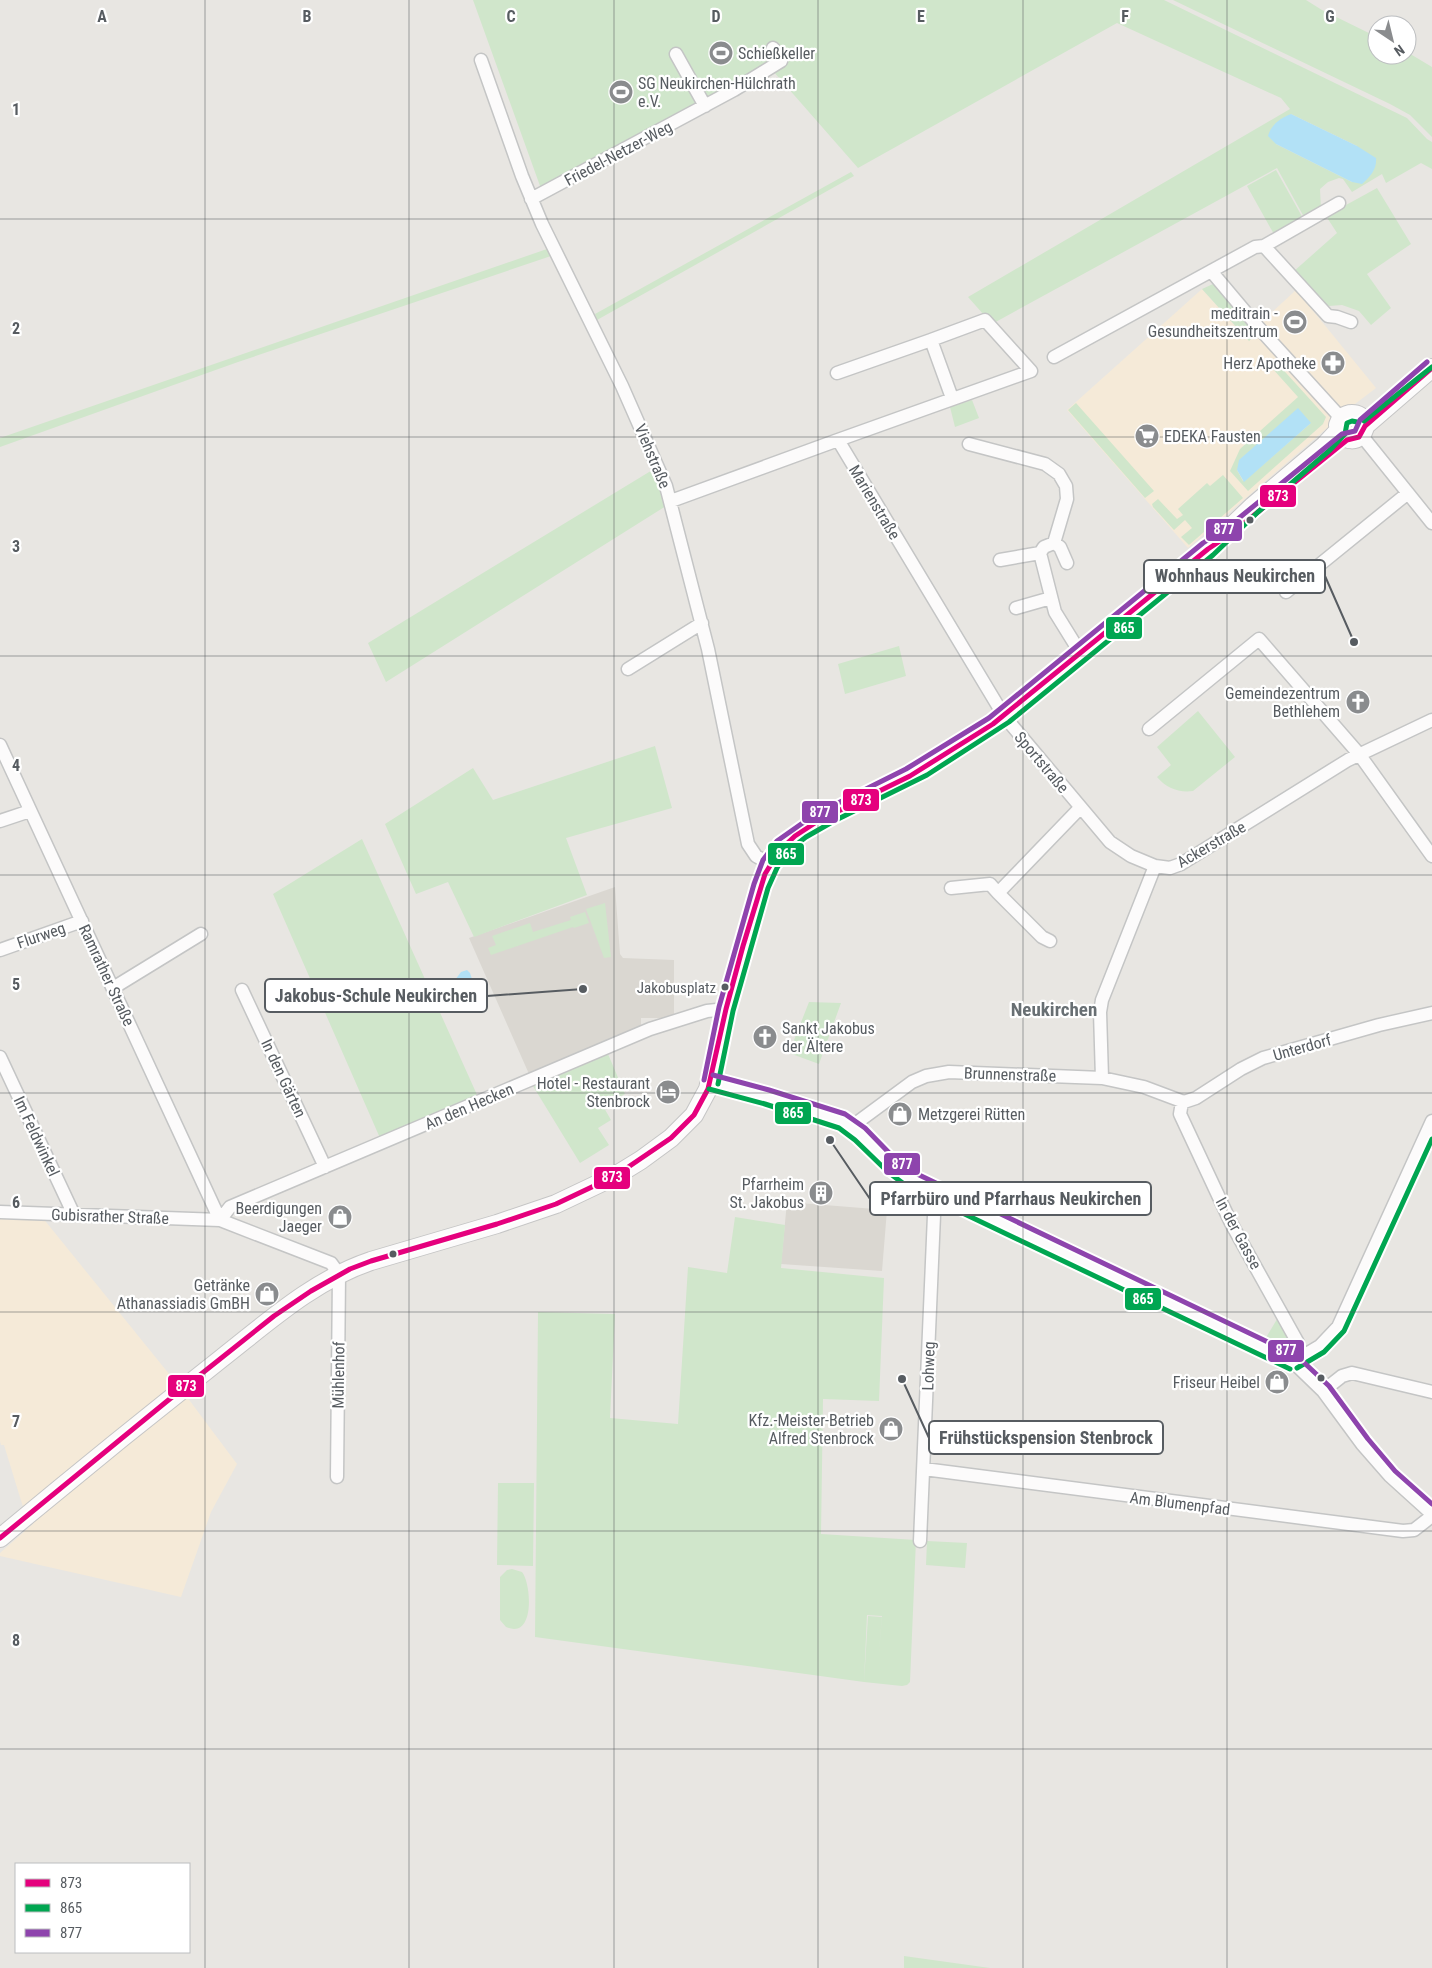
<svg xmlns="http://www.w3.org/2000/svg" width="1432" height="1968" viewBox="0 0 1432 1968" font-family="'Roboto Condensed',sans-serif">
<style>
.commercial{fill:#f5ead8}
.education{fill:#dad7d1}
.green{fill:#d0e6cb;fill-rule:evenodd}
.water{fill:#b2e1f6}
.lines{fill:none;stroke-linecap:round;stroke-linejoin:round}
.street-casing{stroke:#c4c5c5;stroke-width:15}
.secondary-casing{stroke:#c5c5c5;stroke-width:20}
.street{stroke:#fcfbfb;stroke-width:12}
.secondary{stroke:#fcfbfb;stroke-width:18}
.bus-1-casing{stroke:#fff;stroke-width:9}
.bus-2-casing{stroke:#fff;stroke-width:9}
.bus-3-casing{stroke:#fff;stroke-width:9}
.bus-1{stroke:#e5007d;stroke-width:5}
.bus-2{stroke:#00a651;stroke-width:5}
.bus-3{stroke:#8e44ad;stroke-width:5}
.grid{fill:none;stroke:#575c61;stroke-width:1;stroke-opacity:0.55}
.bus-dot{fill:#575c61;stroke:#fff;stroke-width:2}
.labels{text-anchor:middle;stroke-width:4.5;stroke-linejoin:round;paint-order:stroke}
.bus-label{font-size:15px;fill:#575c61;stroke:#fff;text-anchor:end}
.poi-label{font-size:16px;fill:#575c61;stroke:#fff;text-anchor:end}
.street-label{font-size:16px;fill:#575c61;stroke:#fff}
.quarter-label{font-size:19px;font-weight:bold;fill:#686f73;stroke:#fff}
.grid-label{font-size:16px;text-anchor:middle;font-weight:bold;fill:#575c61;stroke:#fff;stroke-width:4.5;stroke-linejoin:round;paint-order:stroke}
.leader{fill:none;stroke:#575c61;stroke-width:2}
.callout-dot{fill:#575c61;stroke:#fff;stroke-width:2}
.callout{fill:#fff;stroke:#575c61;stroke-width:2}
.callout-label{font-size:18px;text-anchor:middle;font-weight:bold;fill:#575c61}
.line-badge{stroke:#fff;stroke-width:2}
.badge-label{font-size:14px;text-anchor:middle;font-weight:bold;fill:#fff}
</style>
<rect width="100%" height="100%" fill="#e8e6e2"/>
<path class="commercial" d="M1202,289L1245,337L1296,290L1376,388L1355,404L1188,548L1067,410Z
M0,1216L42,1217L178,1385L237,1464L211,1512L181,1597L0,1556V1553L33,1524L23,1507L4,1445H1L0,1441Z"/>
<path class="education" d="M615,887L620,954L623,958L674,960V1018H641V1028L529,1074L469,938Z
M787,1202L887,1210L882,1271L781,1264Z"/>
<path class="green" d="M473,0H1164L1407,118L1427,139L1432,142V169L1421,163L1386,183L1382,174L1352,192L1343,179L1339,178L1328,182L1320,189L1321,209L1304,217L1277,168L992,324L968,297L1290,109L1281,98L1117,23L858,168L773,71L544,197ZM1291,114L1357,146L1352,182L1276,144Z
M1173,0H1306L1322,10L1377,37V55H1407V52L1432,67V137L1410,115L1390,104Z
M1276,170L1304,220L1275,236L1247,186Z
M851,172L854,176L597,320L595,314Z
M1377,188L1411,244L1367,274L1391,308L1371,325L1359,311L1342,305L1329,306L1322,302L1293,272L1337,233L1326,216Z
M547,249L551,256L238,362L0,447V438Z
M1213,284L1257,334L1249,341L1202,289Z
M1277,363L1326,417L1323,424L1248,491L1230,471L1240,449L1298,397L1272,368ZM1311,423L1244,481H1243L1237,470Z
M972,400L979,418L955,427L950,407Z
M1076,403L1154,491L1145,498L1068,410Z
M654,469L666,506L386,682L368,643Z
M1223,475L1243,498L1189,545L1181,537L1192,528L1185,520L1174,530L1153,507L1152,504L1158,499L1177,519L1183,515L1178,509L1207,483L1210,486Z
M899,646L906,676L845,694L838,664Z
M1198,711L1235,757L1193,791C1179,793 1166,788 1157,777L1171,765L1157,747Z
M655,746L672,808L566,838L587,895L474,937L448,882L416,894L385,824L473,768L493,800Z
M362,839L478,1097L380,1138L273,894Z
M605,903L611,957L604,958L586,909Z
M585,912L589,923L574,928L573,927L491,955L488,948L496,945L492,936L530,923L533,932L571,920L570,917Z
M809,1002L841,1003L819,1064L789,1053Z
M608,1054L625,1094L603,1106L611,1120L598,1128L609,1145L580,1163L533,1086Z
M735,1217L785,1225L781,1268L884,1278L879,1401L823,1399L821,1534L916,1540L910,1682L907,1685L902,1686L864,1682L868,1616L882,1617L878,1664L882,1616L867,1615L864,1682L535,1637L538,1312L615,1314L610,1418L678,1424L688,1267L727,1273Z
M1280,1314L1293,1342L1288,1348H1277L1264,1341Z
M498,1483H534L533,1566L497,1565Z
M927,1541L967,1543L965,1568L926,1565Z
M512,1569L522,1572C531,1582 536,1640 506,1627L500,1620V1577L507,1570Z
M904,1956L990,1968H904Z"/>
<path class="water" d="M1291,114L1357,146L1376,158C1377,169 1371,176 1362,184L1352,182L1276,144L1268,136C1272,124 1279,119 1291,114Z
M1298,408L1311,423L1244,482L1237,470L1239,460Z
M467,970L470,973L473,982L466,991L460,993L455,980L461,972Z"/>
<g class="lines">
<defs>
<path id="street" d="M676,54L705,106
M481,60L522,176L542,224L622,386L666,486L708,649L748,844L756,856L770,864
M531,199L734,90L781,61L773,48
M1339,203L1264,246L1328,316L1337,317L1351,322
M1211,271L1259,328L1341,418
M1054,357L1255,247L1264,246
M837,373L931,340L952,398
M1362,436L1432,523
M838,440L1031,371L985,320L931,340
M969,444L1045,464L1059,474L1066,486L1067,499L1054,543
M671,501L838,440L1004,716L1110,842L1131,856L1155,866
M1040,553L1055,612L1081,654
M1000,560L1040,553L1044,547L1054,543L1060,547L1067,563
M1286,592L1408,493
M1016,608L1051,598
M628,669L702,623
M1149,729L1259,639L1359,754L1432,856
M0,745L220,1220
M0,821L30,811
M951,888L990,884L998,893L1080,808
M998,893L1042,937L1050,941
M0,950L82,921
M113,988L201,934
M242,990L325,1167
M0,1057L74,1215
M1102,1078L1100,1012L1102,1000L1155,866L1170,868L1181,864L1348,760L1432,720
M711,1082L767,1097L842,1121C868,1135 884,1165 911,1180L1145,1290L1293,1362L1323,1391L1362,1444L1390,1476L1432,1514
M1182,1102L1180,1114L1231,1223L1298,1343V1350L1293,1362
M851,1127L912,1082L926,1076L949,1072L1102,1078L1144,1087L1184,1102L1196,1098L1241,1069L1263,1058L1379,1025L1432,1013
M0,1212L220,1220L331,1263L339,1274L337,1477
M220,1220L230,1207L650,1029L707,1011L726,1009
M1293,1362L1320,1346L1338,1327L1432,1121
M1323,1391L1342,1376L1352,1373L1432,1392
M924,1469L1403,1531L1414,1530L1432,1516
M920,1541L935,1192"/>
<path id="secondary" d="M1365,426C1363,413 1351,411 1341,418L1338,425C1341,444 1362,444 1365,426L1432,368
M0,1538C73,1477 147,1417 222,1358C268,1322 314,1280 371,1261L497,1224L556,1204L615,1176L641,1160L671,1138L694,1115L708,1089L726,1009L761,886L770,864L783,846L802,831L830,814L923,769L1004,716L1208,549L1253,506L1325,445L1339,430"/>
</defs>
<use href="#street" class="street-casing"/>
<use href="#secondary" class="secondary-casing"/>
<use href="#street" class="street"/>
<use href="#secondary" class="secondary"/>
<defs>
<path id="bus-1" d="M0,1538L166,1402L274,1316L311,1291L350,1269L371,1261L497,1224L556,1204L615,1176L671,1138L694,1115L708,1089L726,1009L743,946L765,874L779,851L795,836L818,821L910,776L993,724L1208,549L1232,533L1347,440L1359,437L1365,426L1432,368"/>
<path id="bus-2" d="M1364,421L1432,367
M718,1084L733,1011L768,888L777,868L788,851L806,837L834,821L927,775L1009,722L1213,555L1258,512L1330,450L1345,434L1347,423L1352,421L1357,422
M709,1089L765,1104L839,1128L855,1140L888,1172L908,1187L1290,1369
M1297,1368L1324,1352L1344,1331L1432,1139"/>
<path id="bus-3" d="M713,1075L769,1090L845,1114L865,1128L897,1161L915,1173L1297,1356L1329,1386L1368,1439L1395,1471L1432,1504
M704,1080L719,1007L754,884L763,860L777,841L814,815L906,769L989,718L1203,543L1228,527L1342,434L1355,431L1360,420L1427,362"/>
</defs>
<use href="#bus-1" class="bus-1-casing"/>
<use href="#bus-2" class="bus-2-casing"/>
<use href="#bus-3" class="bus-3-casing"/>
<use href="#bus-1" class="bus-1"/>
<use href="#bus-2" class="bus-2"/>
<use href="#bus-3" class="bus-3"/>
</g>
<path class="grid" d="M205,0V1968M409,0V1968M614,0V1968M818,0V1968M1023,0V1968M1227,0V1968M0,219H1432M0,437H1432M0,656H1432M0,875H1432M0,1093H1432M0,1312H1432M0,1531H1432M0,1749H1432"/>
<defs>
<symbol id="stadium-disc" viewBox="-11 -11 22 22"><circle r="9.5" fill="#8a8c8e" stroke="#fff"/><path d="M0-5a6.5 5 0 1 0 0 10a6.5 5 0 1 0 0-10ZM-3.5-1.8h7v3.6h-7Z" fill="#fff"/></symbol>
<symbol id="pharmacy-disc" viewBox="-11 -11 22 22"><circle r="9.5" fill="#8a8c8e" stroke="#fff"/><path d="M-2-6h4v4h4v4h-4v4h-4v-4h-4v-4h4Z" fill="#fff"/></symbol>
<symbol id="supermarket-disc" viewBox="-11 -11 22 22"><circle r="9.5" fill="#8a8c8e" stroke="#fff"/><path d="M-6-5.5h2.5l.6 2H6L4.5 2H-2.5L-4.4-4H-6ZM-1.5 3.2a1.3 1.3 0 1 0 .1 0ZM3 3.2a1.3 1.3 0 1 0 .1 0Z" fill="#fff"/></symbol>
<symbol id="church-disc" viewBox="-11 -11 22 22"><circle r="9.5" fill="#8a8c8e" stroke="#fff"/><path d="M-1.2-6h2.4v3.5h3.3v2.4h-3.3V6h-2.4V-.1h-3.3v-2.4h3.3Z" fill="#fff"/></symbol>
<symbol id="hotel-disc" viewBox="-11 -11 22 22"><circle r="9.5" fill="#8a8c8e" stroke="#fff"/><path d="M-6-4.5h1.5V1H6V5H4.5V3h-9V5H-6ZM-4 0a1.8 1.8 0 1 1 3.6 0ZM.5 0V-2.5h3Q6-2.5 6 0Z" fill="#fff"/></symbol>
<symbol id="shop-disc" viewBox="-11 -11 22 22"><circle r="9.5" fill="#8a8c8e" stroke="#fff"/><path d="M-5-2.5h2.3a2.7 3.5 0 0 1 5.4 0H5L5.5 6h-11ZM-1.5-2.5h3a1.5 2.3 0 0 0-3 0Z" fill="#fff"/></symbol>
<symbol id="building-disc" viewBox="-11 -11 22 22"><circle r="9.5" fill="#8a8c8e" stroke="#fff"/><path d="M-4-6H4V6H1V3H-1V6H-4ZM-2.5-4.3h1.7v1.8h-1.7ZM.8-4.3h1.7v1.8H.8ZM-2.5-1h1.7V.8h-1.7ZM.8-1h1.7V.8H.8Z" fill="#fff"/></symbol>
</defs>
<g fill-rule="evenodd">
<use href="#stadium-disc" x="707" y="39" width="28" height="28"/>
<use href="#stadium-disc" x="607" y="78" width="28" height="28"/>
<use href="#stadium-disc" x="1281" y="308" width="28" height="28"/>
<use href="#pharmacy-disc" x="1319" y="349" width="28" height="28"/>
<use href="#supermarket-disc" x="1133" y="422" width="28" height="28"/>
<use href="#church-disc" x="1344" y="688" width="28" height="28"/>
<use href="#church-disc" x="751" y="1023" width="28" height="28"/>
<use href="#hotel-disc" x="654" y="1078" width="28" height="28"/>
<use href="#shop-disc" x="886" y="1100" width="28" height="28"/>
<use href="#building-disc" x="807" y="1179" width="28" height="28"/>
<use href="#shop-disc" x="326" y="1203" width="28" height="28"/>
<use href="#shop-disc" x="253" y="1280" width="28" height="28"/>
<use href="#shop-disc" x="1263" y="1368" width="28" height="28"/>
<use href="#shop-disc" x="877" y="1415" width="28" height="28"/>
</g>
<g class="bus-dot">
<circle cx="1250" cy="520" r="4.5"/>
<circle cx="725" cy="987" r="4.5"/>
<circle cx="393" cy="1254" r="4.5"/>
<circle cx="1321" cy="1378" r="4.5"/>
</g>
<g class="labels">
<g class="bus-label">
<text x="716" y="993">Jakobusplatz</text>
</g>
<g class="poi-label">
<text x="738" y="59" text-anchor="start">Schießkeller</text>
<text x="638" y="89" text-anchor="start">SG Neukirchen-Hülchrath<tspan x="638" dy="18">e.V.</tspan></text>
<text x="1278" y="319">meditrain -<tspan x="1278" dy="18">Gesundheitszentrum</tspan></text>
<text x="1316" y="369">Herz Apotheke</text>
<text x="1164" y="442" text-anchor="start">EDEKA Fausten</text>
<text x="1340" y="699">Gemeindezentrum<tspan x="1340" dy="18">Bethlehem</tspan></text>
<text x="782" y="1034" text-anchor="start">Sankt Jakobus<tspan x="782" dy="18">der Ältere</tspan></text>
<text x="650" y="1089">Hotel - Restaurant<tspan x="650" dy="18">Stenbrock</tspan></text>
<text x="918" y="1120" text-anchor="start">Metzgerei Rütten</text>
<text x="804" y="1190">Pfarrheim<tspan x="804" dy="18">St. Jakobus</tspan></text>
<text x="322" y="1214">Beerdigungen<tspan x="322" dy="18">Jaeger</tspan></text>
<text x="250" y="1291">Getränke<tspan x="250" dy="18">Athanassiadis GmBH</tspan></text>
<text x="1260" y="1388">Friseur Heibel</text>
<text x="874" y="1426">Kfz.-Meister-Betrieb<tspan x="874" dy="18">Alfred Stenbrock</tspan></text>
</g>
<g class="street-label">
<text transform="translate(618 153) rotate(-28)" y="6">Friedel-Netzer-Weg</text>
<text transform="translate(653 456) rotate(67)" y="6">Viehstraße</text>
<text transform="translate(875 502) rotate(59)" y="6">Marienstraße</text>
<text transform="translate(1042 762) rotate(50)" y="6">Sportstraße</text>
<text transform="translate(1211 844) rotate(-30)" y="6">Ackerstraße</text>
<text transform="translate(41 935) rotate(-19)" y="6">Flurweg</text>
<text transform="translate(107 975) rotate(65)" y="6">Ramrather Straße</text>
<text transform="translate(1302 1047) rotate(-16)" y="6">Unterdorf</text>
<text transform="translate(1010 1074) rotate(2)" y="6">Brunnenstraße</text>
<text transform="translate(284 1078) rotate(65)" y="6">In den Gärten</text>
<text transform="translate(469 1106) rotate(-23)" y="6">An den Hecken</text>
<text transform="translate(37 1136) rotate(65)" y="6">Im Feldwinkel</text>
<text transform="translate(110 1216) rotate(2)" y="6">Gubisrather Straße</text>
<text transform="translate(1239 1233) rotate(62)" y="6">In der Gasse</text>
<text transform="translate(928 1366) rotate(-88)" y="6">Lohweg</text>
<text transform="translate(338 1375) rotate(-89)" y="6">Mühlenhof</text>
<text transform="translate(1180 1503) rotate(7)" y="6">Am Blumenpfad</text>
</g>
<g class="quarter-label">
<text x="1054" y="1016">Neukirchen</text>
</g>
</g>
<g class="grid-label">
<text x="102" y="22">A</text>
<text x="307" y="22">B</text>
<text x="511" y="22">C</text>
<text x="716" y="22">D</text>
<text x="921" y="22">E</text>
<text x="1125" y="22">F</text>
<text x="1330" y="22">G</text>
<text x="16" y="115">1</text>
<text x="16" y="334">2</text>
<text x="16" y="552">3</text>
<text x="16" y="771">4</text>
<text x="16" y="990">5</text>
<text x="16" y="1208">6</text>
<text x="16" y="1427">7</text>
<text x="16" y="1646">8</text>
</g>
<path class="leader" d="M1354 642L1325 576M583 989L487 996M830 1140L870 1199M902 1379L929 1438"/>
<g class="callout-dot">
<circle cx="1354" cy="642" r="5"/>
<circle cx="583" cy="989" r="5"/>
<circle cx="830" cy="1140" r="5"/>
<circle cx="902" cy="1379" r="5"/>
</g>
<g class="callout">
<rect x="1144" y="560" width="181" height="33" rx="5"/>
<rect x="265" y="979" width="222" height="33" rx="5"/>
<rect x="870" y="1182" width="281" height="33" rx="5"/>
<rect x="929" y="1421" width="234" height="33" rx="5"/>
</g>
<g class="callout-label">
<text x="1235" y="582">Wohnhaus Neukirchen</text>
<text x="376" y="1002">Jakobus-Schule Neukirchen</text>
<text x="1011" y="1205">Pfarrbüro und Pfarrhaus Neukirchen</text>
<text x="1046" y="1444">Frühstückspension Stenbrock</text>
</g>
<g class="line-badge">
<rect x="1259" y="484" width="38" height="24" rx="5" fill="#e5007d"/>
<rect x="1205" y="518" width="38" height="24" rx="5" fill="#8e44ad"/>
<rect x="1105" y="616" width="38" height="24" rx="5" fill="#00a651"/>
<rect x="842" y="788" width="38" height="24" rx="5" fill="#e5007d"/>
<rect x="801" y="800" width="38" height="24" rx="5" fill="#8e44ad"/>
<rect x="767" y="842" width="38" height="24" rx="5" fill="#00a651"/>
<rect x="774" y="1101" width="38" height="24" rx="5" fill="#00a651"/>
<rect x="883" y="1152" width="38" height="24" rx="5" fill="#8e44ad"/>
<rect x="593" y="1166" width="38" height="24" rx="5" fill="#e5007d"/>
<rect x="1124" y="1287" width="38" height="24" rx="5" fill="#00a651"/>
<rect x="1267" y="1339" width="38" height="24" rx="5" fill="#8e44ad"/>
<rect x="167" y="1374" width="38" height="24" rx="5" fill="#e5007d"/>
</g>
<g class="badge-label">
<text x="1278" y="501">873</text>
<text x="1224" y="534">877</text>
<text x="1124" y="633">865</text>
<text x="861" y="805">873</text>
<text x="820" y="817">877</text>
<text x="786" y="859">865</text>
<text x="793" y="1118">865</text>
<text x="902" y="1169">877</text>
<text x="612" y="1182">873</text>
<text x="1143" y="1304">865</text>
<text x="1286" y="1355">877</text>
<text x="186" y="1391">873</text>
</g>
<rect x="15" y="1863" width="175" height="90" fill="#ffffff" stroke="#bcbec0"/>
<rect x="25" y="1879" width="25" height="8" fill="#e5007d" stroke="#bcbec0"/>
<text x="60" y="1888" font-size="15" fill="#575c61">873</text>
<rect x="25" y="1904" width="25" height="8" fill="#00a651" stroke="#bcbec0"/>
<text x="60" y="1913" font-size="15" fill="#575c61">865</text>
<rect x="25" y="1929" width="25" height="8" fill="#8e44ad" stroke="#bcbec0"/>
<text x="60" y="1938" font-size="15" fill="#575c61">877</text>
<g transform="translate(1392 40) rotate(145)"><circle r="24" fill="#ffffff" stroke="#bcbec0"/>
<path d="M0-4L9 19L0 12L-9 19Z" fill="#8a8c8e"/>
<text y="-8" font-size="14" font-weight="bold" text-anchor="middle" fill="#575c61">N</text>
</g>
</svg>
